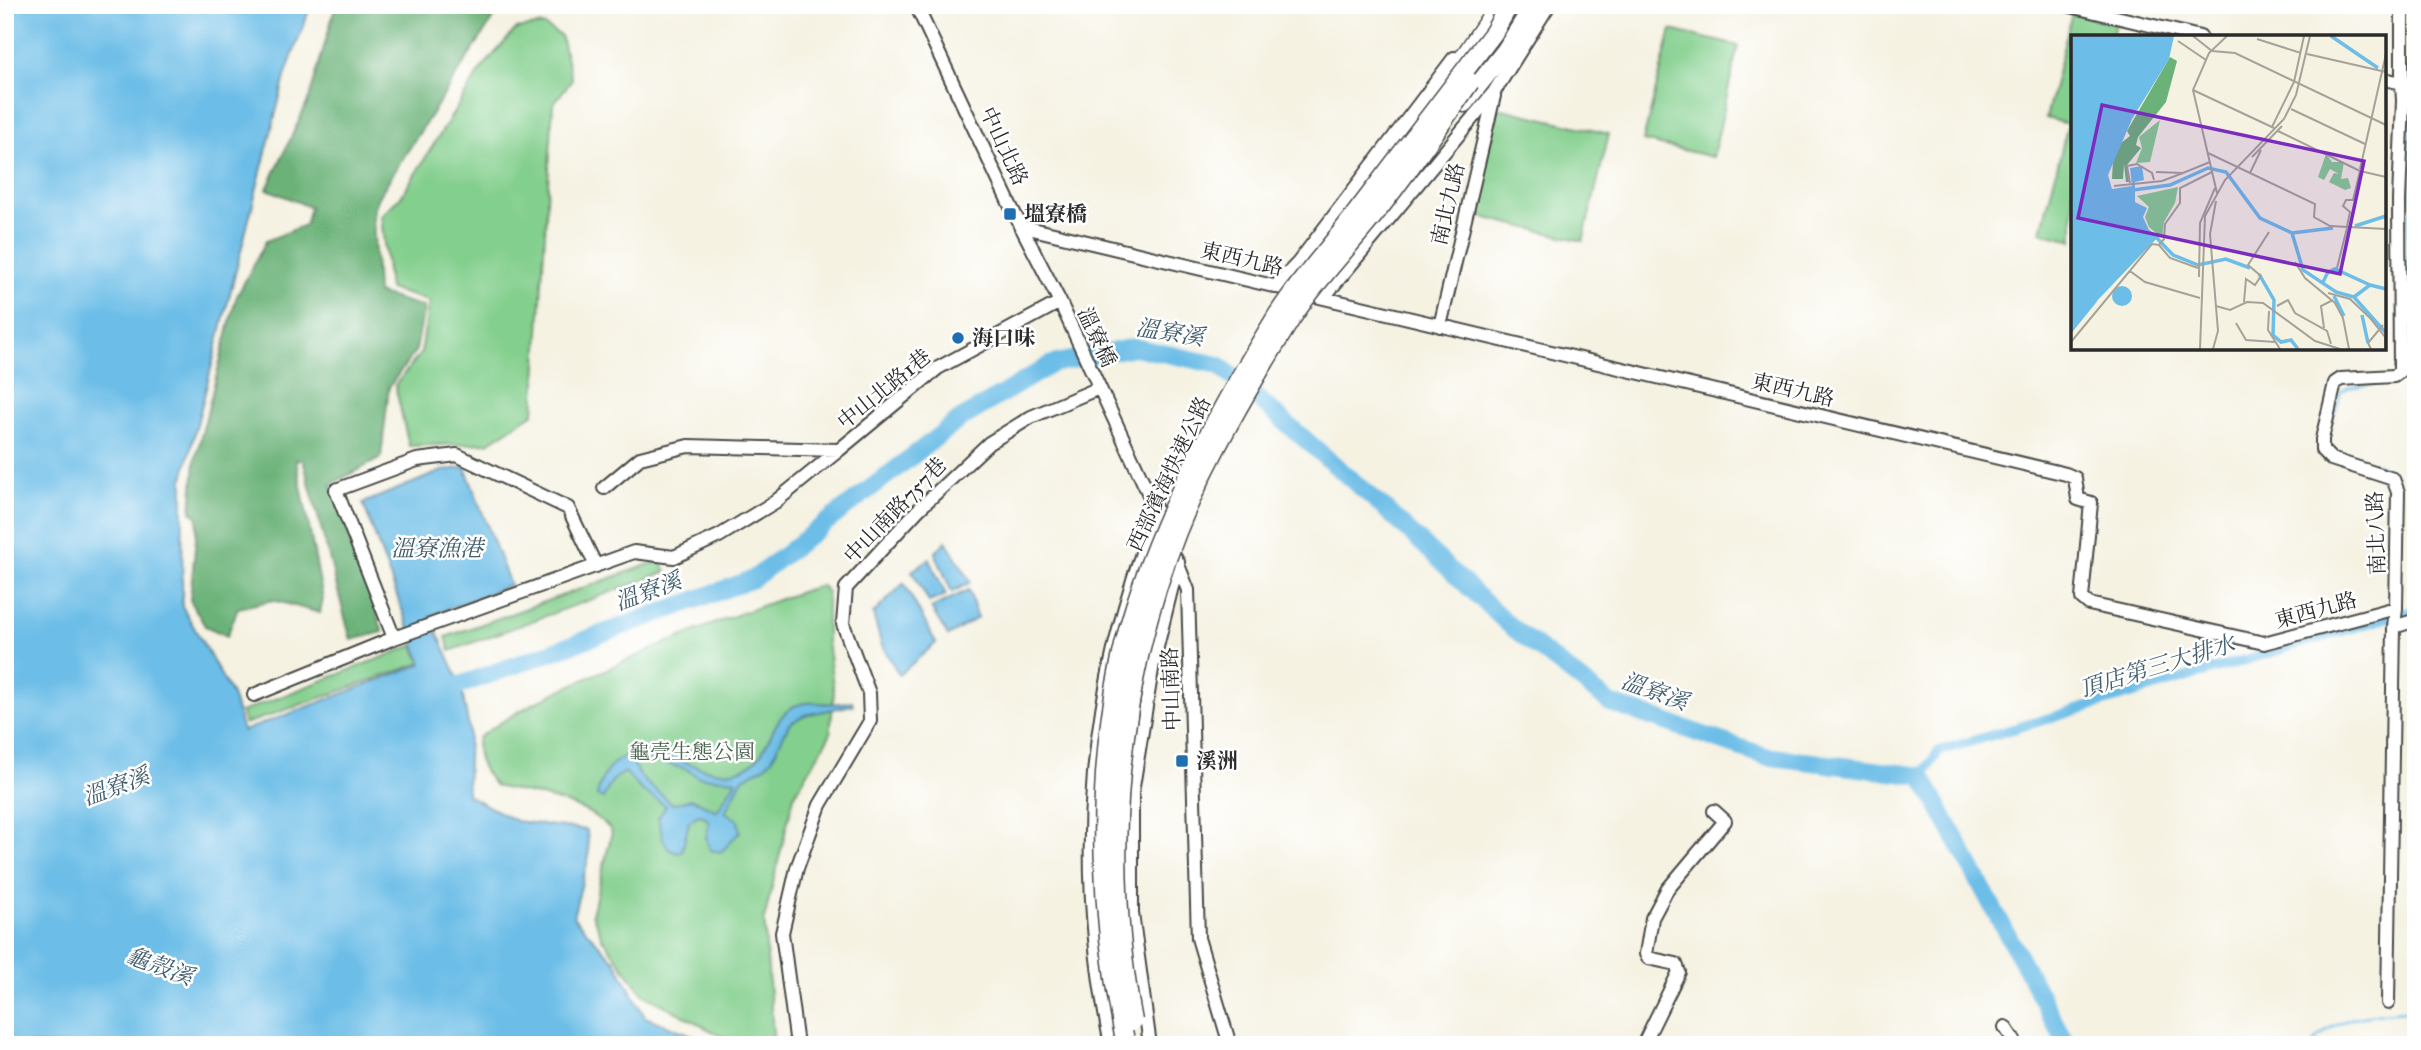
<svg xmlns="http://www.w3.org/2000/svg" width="2421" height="1050" viewBox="0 0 2421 1050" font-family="'IM FELL Great Primer','Noto Serif TC',serif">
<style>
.green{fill:#83cf8d;stroke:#577d5c;stroke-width:2}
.forest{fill:#6ab278;stroke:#4a6e52;stroke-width:2}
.water{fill:#6cbde7;stroke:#4c7489;stroke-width:2;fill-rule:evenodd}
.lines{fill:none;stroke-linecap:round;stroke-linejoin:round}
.stream{stroke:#6cbde7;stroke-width:2.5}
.canal{stroke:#6cbde7;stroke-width:10}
.river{stroke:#6cbde7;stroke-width:18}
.minor-casing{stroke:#494946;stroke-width:16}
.highway-casing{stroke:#494946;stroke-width:21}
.minor{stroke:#fff;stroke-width:12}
.highway{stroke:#fff;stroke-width:18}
.highway-bridge-casing{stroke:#494946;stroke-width:21;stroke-linecap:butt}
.highway-bridge{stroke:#fff;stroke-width:18}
.poi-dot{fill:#1f6fb2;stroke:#fff;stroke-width:2.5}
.labels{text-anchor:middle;stroke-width:5;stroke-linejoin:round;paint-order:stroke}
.street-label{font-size:21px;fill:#2b2b2b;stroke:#fff}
.poi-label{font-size:21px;font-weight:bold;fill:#2b2b2b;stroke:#fff;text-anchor:start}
.park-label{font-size:21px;fill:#4a644d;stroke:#fff}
.water-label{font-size:23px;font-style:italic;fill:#425e6d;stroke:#fff}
.inset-river{fill:none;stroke:#6cbde7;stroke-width:3.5}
.inset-road{fill:none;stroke:#a4a299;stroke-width:2}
.view{fill:#7b2cbf;fill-opacity:0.15;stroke:#7b2cbf;stroke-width:3.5}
.inset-edge{fill:none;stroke:#2b2b2b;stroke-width:3.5}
</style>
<rect width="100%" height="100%" fill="#fff"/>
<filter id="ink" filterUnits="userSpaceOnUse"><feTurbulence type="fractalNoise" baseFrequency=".0143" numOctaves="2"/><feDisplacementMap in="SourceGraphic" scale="14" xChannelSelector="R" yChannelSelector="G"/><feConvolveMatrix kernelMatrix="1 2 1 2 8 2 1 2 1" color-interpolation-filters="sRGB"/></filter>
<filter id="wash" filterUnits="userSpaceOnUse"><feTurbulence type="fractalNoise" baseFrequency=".00686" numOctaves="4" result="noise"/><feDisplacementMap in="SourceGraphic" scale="28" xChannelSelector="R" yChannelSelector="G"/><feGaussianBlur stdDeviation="1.57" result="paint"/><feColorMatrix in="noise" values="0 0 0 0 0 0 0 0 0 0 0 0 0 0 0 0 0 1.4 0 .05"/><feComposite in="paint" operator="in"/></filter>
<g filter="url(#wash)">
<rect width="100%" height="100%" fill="#f5f2e2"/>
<path class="green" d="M2072,13L2115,23L2112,37H2073V240L2041,232L2068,124L2046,118Z
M543,25L561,36L572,80L553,104L534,413L488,443L409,446L395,385L421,353L429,301L389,289L381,216L402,195L481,69L516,29Z
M1671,30L1738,46L1713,157L1643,141Z
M1498,108L1609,134L1583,241L1473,215Z
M661,560L666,572L450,651L446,637Z
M821,585L827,592V641L834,693L830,735L794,796L764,920L774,1045H738L643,994L602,938L592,914L612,832C592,802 528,794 495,786C483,770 474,758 478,738C524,704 578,682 630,659C694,630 755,607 821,585Z
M414,645L421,663L245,724L241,712Z"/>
<path class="forest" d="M336,5H499L489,25L378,197L373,215L377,293L424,307L416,350L389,387L381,458L331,484L383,632L351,640L303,460H296L323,599L320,613L273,600L238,608L227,636L205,626L190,600L198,517L191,512L195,461L236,298L266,241L305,225L310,207L267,189L309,99Z"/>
<path class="water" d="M5,5H311L286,73L183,479L182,606L232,695L243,731L422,664L363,503L442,471L465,467L510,585L430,616L461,685L469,729L467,795L516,821L587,830L589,856L573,917L615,961L645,1017L718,1045H5Z
M946,541L971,582L952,592L935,553Z
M929,559L946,595L929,602L912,571Z
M904,583L936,643L899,675L881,643L873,614Z
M969,590L977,618L948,636L931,608Z
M852,701L853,705L805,715L789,724L772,759L764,767L743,778L725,812L738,820L740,832L721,852L710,850L706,838L709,822L704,816L698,815L689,822L682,851L678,853L669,850L663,839L658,818L666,806L641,790L625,772L612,781L603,798L597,796C600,781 606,768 618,760C659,731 701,788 746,767C771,755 769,718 795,706C811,698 832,708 852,701ZM645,758L686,769L698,777L736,780L717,811L692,799L672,804C660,791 634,780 634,761Z"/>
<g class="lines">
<path class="stream" d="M2410,93L2411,5
M2406,363L2410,108
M2332,422L2341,392L2347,388L2402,380L2404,373
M2328,449L2381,466L2396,475
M2313,1045C2333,1013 2383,1013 2416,1010"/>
<path class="canal" d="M1922,776L1939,751L2416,609"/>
<path class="river" d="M441,692L753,579L959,420L1052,364L1134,347L1219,365L1382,506L1509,625L1610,703L1765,756L1922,776L2067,1045"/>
</g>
</g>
<g filter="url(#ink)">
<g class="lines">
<defs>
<path id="minor" d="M916,5L1012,209L1060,302L1157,512L1188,590L1198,938L1230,1045
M2066,5L2200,37
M2402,5V83
M2384,79L2402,83L2403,101H2416
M1020,226L2066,474L2075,478L2078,499L2091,503L2082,598L2089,604L2264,643L2396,608L2394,627L2416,620
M1275,287L1298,263L1454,58
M1324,297L1494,92L1549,5
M1440,326L1494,96
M604,488L640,458L688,446L839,450L938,368L1060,302
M2396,608L2398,492L2393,479L2331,459L2322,450V439L2335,383L2341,379L2394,376L2400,371L2399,200L2403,101
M394,638L336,490L417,460L457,455L568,508L596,566
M254,695L394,638L634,552L674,557L719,536L775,502L839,450
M2388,1003L2394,627
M2005,1027L2017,1045
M797,1045L782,933L797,868L820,805L870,721L869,693L843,624L846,588L918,510L989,443L1031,417L1099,388
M1111,1045C1073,860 1088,688 1157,512
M1150,1045L1132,913V793L1153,663L1178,562
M1643,1045L1679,972L1676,964L1648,958L1646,954L1652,918L1667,890L1725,821L1714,811"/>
<path id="highway" d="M1452,75L1499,5
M1464,103L1506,50L1534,5"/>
</defs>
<use href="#minor" class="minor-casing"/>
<use href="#highway" class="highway-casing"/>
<use href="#minor" class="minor"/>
<use href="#highway" class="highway"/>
<defs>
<path id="highway-bridge" d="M1133,1021C1102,860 1117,685 1177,532C1206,460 1248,388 1289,322C1313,284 1346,250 1374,215C1408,172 1439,127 1470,82
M1126,1045C1100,922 1094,786 1120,663C1144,548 1213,419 1275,319C1295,286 1323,256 1347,225C1396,160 1445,96 1494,32L1509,5"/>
</defs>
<use href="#highway-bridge" class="highway-bridge-casing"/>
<use href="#highway-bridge" class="highway-bridge"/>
</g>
</g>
<g class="poi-dot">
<rect x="1003" y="207" width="14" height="14" rx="3.5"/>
<circle cx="958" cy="338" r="7"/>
<rect x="1175" y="754" width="14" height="14" rx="3.5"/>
</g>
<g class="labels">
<g class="street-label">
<text transform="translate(1004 146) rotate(65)" y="7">中山北路</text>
<text transform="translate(1448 204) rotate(-77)" y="7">南北九路</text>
<text transform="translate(1242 259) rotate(13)" y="7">東西九路</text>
<text transform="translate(1097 337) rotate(65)" y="7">溫寮橋</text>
<text transform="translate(884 389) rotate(-39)" y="7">中山北路1巷</text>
<text transform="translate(1793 390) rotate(13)" y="7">東西九路</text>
<text transform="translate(1169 474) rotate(-65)" y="7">西部濱海快速公路</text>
<text transform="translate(895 510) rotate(-46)" y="7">中山南路757巷</text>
<text transform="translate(2376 533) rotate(-92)" y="7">南北八路</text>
<text transform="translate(2316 610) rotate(-15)" y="7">東西九路</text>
<text transform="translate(1171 689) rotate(-92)" y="7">中山南路</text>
</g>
<g class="poi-label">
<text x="1024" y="221">塭寮橋</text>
<text x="972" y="345">海口味</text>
<text x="1196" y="768">溪洲</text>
</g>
<g class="park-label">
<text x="692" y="759">龜壳生態公園</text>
</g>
<g class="water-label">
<text transform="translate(1170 332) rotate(9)" y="8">溫寮溪</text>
<text x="437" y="556">溫寮漁港</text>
<text transform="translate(648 591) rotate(-20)" y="8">溫寮溪</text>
<text transform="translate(2157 666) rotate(-17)" y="8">頂店第三大排水</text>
<text transform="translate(1655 691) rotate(20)" y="8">溫寮溪</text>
<text transform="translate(116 786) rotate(-20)" y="8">溫寮溪</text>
<text transform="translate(160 966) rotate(20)" y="8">龜殼溪</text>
</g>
</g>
<g transform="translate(2071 35)">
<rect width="315" height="315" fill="#f5f2e2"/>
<path d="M89,85L79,127L65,128L71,113L68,102ZM255,119L261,127H273L270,144L277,143L280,153L274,155L258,147L263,138L268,139L259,134L253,145L247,142ZM107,152L104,168L93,187L91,203L78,192L74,182L78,172L66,161Z" fill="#83cf8d"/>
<path d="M99,22L106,26L95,67L67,102L65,110L70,113L56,130L58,147H55L53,129L52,144H41L42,124L50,108L59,101L56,96Z" fill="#6ab278"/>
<path d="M0,1H103L98,24L61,84L37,140L41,154L61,151L59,133L71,131L73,145L64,147V167L76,173L72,182L78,195L88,201L0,293ZM41 261a10 10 0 1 1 20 0a10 10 0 1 1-20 0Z" fill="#6cbde7"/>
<path class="inset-river" d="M260,1L307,33M62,155L99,150L137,133L155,137L189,183L221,198L232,235L265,257L283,262L315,298M284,191L315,181M221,198L262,193M84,201L102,220L127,230L155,224L179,233M188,239L203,265L202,300L210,307L220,305L227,314M251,249L257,237L264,234L299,250M263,261L273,281M283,262L299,250L315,254M291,280L297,308M0,296L25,265"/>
<path class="inset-road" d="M122,1L141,16M186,4L230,18M107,6L135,25M141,16L164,18L315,90M236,19L315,37M122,55L203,93M220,74L294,109M201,92L223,47L233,1M207,96L289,136L315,142M137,118L244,169L243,182L259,191L315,194M181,122L211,91M289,134L315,19M85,137L112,138L139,127M179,138L190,115M59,148L56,131L66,129L81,138L83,145M43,151L91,146L112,138M146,158L122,55L138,18L156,1M276,191L279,177L272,171L275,165H282L289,136M88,210L99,223L127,233M224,227L234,243L264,268L272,283L278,314M266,233L276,193M59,236L74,247L129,263M128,242L129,188L144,153M257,258L279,264L299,283L314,302V314M173,267L175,244L184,250L190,241L177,230L198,197M145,271L159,275L176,267L192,268L244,306L269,314M206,271L217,265L224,278L256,296L260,309M198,276L197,295L209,314M165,288L175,305L204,307M253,293L250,271L262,265M0,307L81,209L88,210L93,204L94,189L109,168V153L141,137M129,314L134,181L154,145L213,84L225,60L239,1M142,314L147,296L139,199L145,166M300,314L297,308L312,290"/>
<path class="view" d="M31,70L293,126L269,239L7,183Z"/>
<rect width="315" height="315" class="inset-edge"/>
</g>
<rect width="2421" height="1050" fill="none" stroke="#fff" stroke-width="28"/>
</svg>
